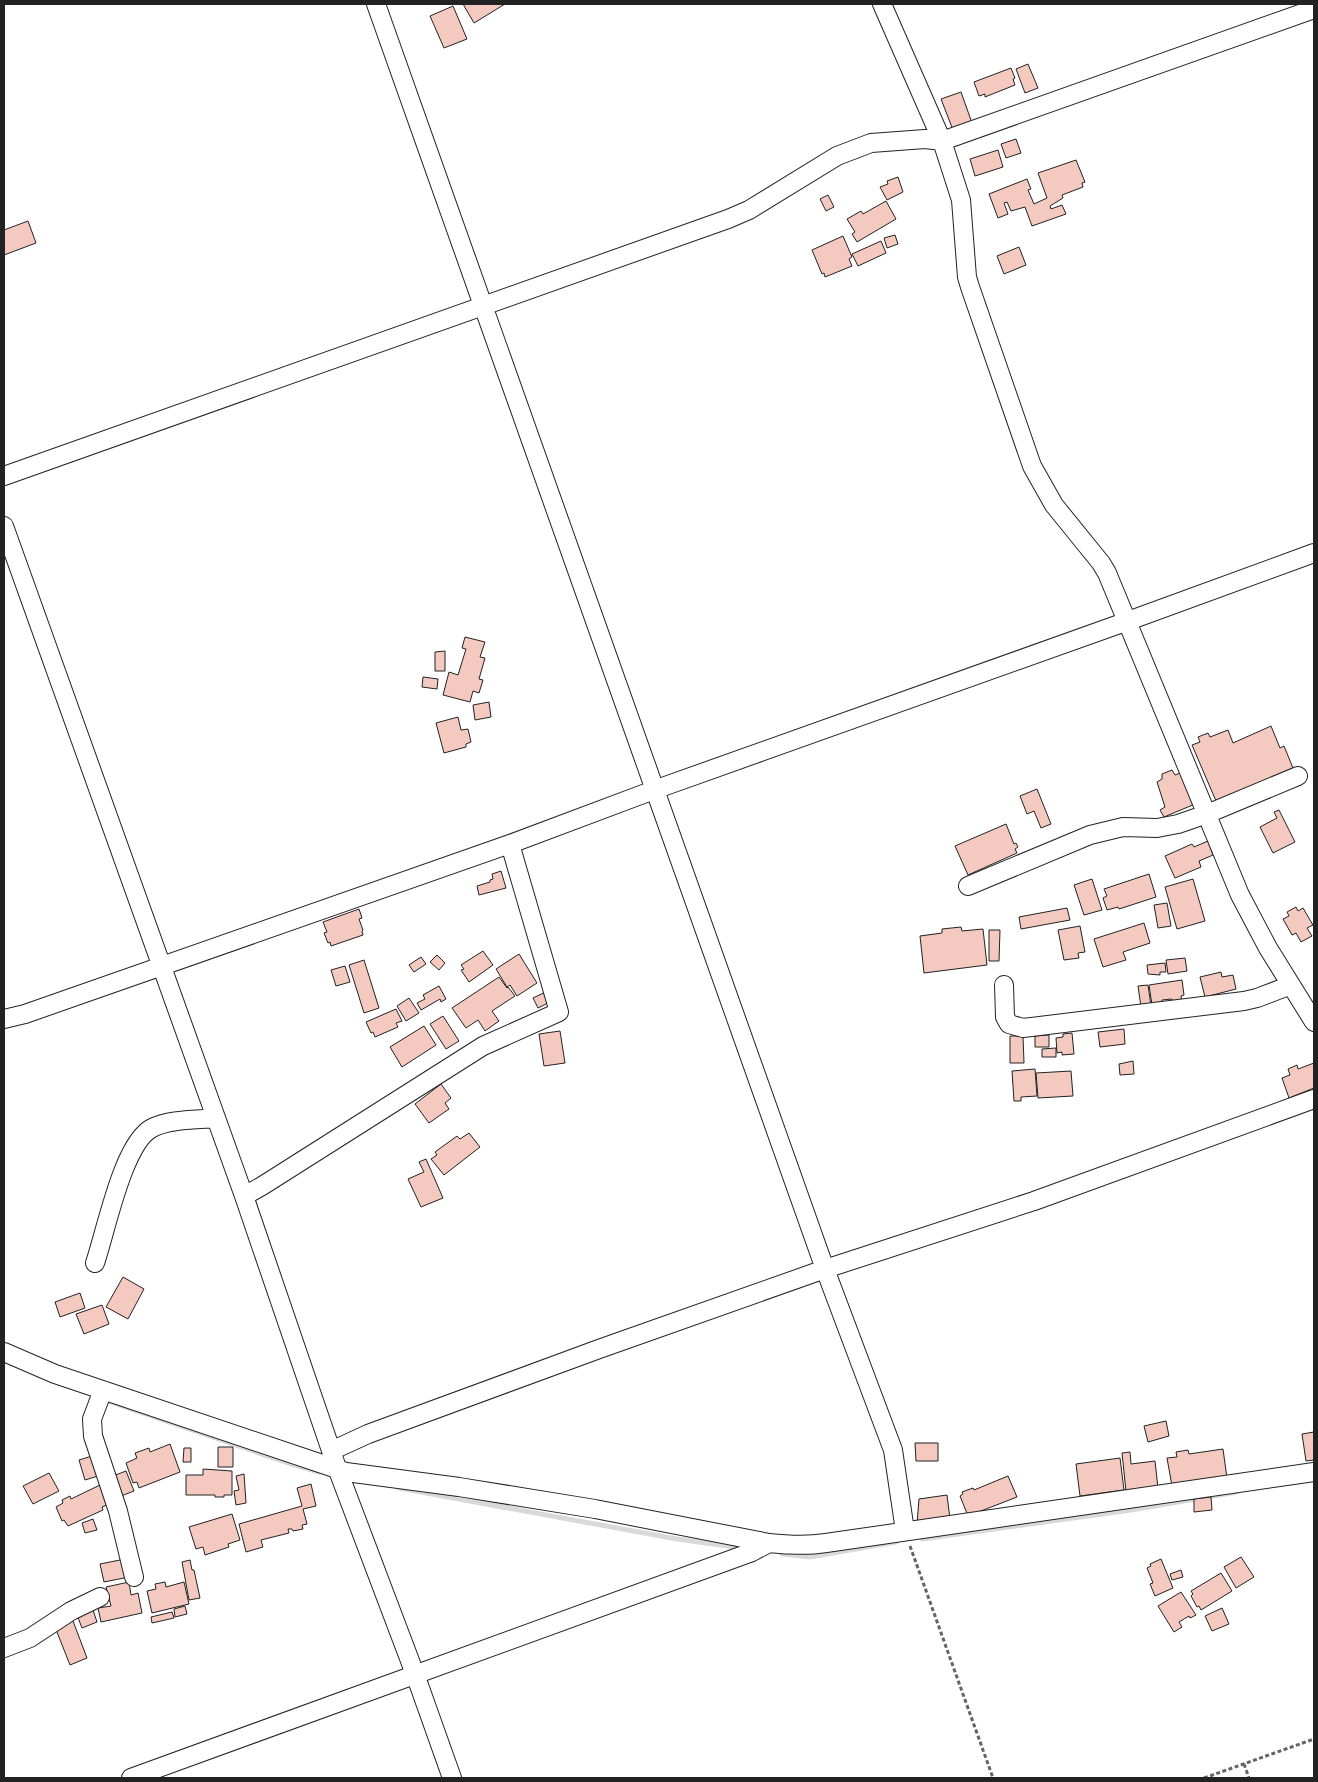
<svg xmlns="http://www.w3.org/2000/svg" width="1318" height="1782" viewBox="0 0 1318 1782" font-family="Lato,sans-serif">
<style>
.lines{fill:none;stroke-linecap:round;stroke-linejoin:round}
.stream{stroke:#d9d9d9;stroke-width:5}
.building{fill:#f3c9c0;stroke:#222}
.minor-casing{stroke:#222;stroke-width:20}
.path{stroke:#646464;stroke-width:3;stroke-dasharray:4 2.5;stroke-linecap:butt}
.minor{stroke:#fff;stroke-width:18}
</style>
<rect width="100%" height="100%" fill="#fff"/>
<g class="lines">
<path class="stream" d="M102,1399L291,1464L319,1472
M399,1488L677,1539L743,1548
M922,1539L1131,1510L1237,1492
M782,1554L810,1557L896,1542"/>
</g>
<path class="building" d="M463,4H505L474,23Z
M453,6L467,39L444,48L430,16Z
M1028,64L1038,88L1025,93L1016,69Z
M1011,68L1015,78L1013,79L1015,85L985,97V94L979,96L974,82Z
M961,92L972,123L953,130L941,99Z
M1016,139L1021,153L1006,158L1001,144Z
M998,150L1003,167L975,176L970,159Z
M1076,160L1085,182L1082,183L1083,187L1062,195L1063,198L1050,206L1051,209L1062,205L1066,214L1032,226L1025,207L1011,211L1007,202L1004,203L1008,214L998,218L989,194L1027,179L1031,189L1028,190L1034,204L1047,198L1038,173Z
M898,177L903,192L887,200L880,187L888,184L887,181Z
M828,195L834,207L826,211L820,199Z
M886,201L896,219L857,242L852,234L855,232L847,219L861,211L863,214Z
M28,221L36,243L4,255V230Z
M895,235L898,244L887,248L884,238Z
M843,236L852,257L849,259L852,266L825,277L824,273L822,274L812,250Z
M881,241L886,253L858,266L852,254Z
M1019,247L1026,265L1004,274L997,256Z
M465,637L485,642L480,657L485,658L479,679L483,680L479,693L473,691L470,702L443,695L449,672L458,675L466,649L462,648Z
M445,651V671H435V652Z
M423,677L438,679L437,689L422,687Z
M489,702L491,717L475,720L473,705Z
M458,717L461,730L468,729L471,742L466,744V747L444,753L436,723Z
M1271,726L1280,748L1284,746L1293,768L1216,801L1192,745L1200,742L1198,737L1208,733L1210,737L1228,730L1233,743Z
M1172,770L1175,775L1183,772L1195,804L1164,817L1160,810L1165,807L1157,782L1162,779V774Z
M1037,789L1051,824L1041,828L1034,811L1027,814L1020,796Z
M1279,810L1295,842L1273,853L1260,827L1277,818L1274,812Z
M1006,824L1014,844L1016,843L1018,847L1015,849L1017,853L968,875L955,846Z
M1208,841L1213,855L1199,861L1201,867L1175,878L1165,856L1192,844L1194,847Z
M501,871L506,888L479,895L477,886L490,882V880L493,879L492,874Z
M1149,874L1156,897L1119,909L1118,907L1107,910L1103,898L1107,896L1104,889Z
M1092,879L1102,910L1084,915L1074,885Z
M1193,879L1205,921L1177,929L1165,887Z
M1167,903L1171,926L1158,928L1154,905Z
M1296,907L1298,911L1303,908L1313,925L1307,928L1312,936L1301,942L1296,933L1292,935L1283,919L1289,916L1287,912Z
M1067,908L1070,920L1021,929L1019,917Z
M359,909L362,918L359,919L363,930L362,931L363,935L331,946L330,942L328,943L324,933L327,932L323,922Z
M1144,923L1150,943L1123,952L1126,960L1103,967L1094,939Z
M1080,926L1085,952L1078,953L1079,958L1064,960L1058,930Z
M961,927L962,931L983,929L987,965L924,973L920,936L942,933V929Z
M989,930H1000L999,961H989Z
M483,951L493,965L469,982L461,970L464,969L461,965Z
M519,954L537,983L517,996L510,985L507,987L496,969Z
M437,955L445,963L439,970L430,962Z
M421,957L426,964L414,972L409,965Z
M1185,958L1187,971L1168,974L1166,960Z
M364,960L379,1008L364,1013L349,965Z
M1165,963L1166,972H1160V975L1148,974L1147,965Z
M345,966L350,982L336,986L331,970Z
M1221,972L1222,977L1233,975L1236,989L1205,997L1200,977Z
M499,977L507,988L508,987L515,996L492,1011L499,1021L485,1031L478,1020L466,1028L452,1008Z
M1182,980L1184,995L1181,996L1182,1004L1173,1005L1172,999L1162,1000V1003L1152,1005L1149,985Z
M1148,985L1151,1006L1141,1007L1138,986Z
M439,986L446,999L441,1002L440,999L421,1010L417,1003L425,999L423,995Z
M548,991L552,1001L538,1008L533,998Z
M409,998L419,1013L406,1021L397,1006Z
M396,1009L402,1021L396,1023L398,1027L375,1037L373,1032L371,1033L366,1022Z
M443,1016L459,1041L446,1049L430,1024Z
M424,1026L436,1045L402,1067L390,1047Z
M1124,1029L1125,1044L1100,1047L1098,1032Z
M560,1031L565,1063L544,1066L539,1034Z
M1072,1033L1074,1054L1062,1055V1052L1057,1053L1056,1038L1063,1037V1034Z
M1049,1035V1047H1035V1036Z
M1010,1036H1023L1024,1063H1010Z
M1056,1048V1057H1042V1049Z
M1133,1061L1134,1074L1120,1075L1119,1064Z
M1314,1063V1088L1289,1098L1282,1078L1290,1075L1288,1069L1297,1065L1298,1069Z
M1035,1069L1037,1096L1021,1097V1101H1014L1012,1071Z
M1071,1071L1073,1096L1038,1098L1036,1073Z
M441,1084L451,1098L445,1103L449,1109L429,1123L415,1104Z
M469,1133L480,1147L444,1175L431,1159L437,1155L435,1152L457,1136L460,1139Z
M426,1159L443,1198L421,1207L408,1179L424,1172L419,1162Z
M123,1277L144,1289L128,1319L106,1307Z
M80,1293L85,1308L60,1317L55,1302Z
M102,1305L109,1324L84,1334L76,1314Z
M1166,1421L1169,1436L1148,1442L1144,1426Z
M1314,1432V1460L1306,1461L1302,1434Z
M915,1443H938V1461H916Z
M170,1444L180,1472L139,1488L137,1482L133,1483L126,1463L137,1458L135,1453L149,1448L150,1452Z
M218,1447H233V1467H218Z
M184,1448H191V1462H183Z
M1223,1449L1227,1478L1172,1486L1167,1458L1177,1457L1176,1452L1188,1450L1189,1454Z
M1130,1452L1131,1464L1155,1461L1158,1488L1126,1491L1122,1453Z
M92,1456L98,1476L85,1480L79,1460Z
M1120,1458L1124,1490L1080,1496L1076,1464Z
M203,1469L232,1471V1495H224V1497H215V1495H186V1475H203Z
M126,1471L134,1491L121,1496L113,1476Z
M49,1473L59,1491L33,1504L23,1486Z
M244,1474L246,1503L236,1505L234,1491L239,1490L236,1476Z
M1008,1476L1017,1497L968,1516L960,1496L963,1494L962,1492L973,1488L974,1490Z
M311,1484L316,1506L303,1509L307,1524L302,1525L303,1529L293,1531L292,1529H288L289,1533L261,1540L263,1547L246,1552L239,1524L302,1506L297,1488Z
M100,1485L109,1504L102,1507L103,1510L68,1526L64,1520L62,1521L56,1507L63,1503L62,1500L70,1496L71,1499Z
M947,1495L950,1519L917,1524L919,1499Z
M1211,1497L1212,1510L1194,1512V1499Z
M232,1514L240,1540L228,1544L229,1547L205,1555L203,1547L196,1549L189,1527Z
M93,1519L97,1530L85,1533L82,1523Z
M1241,1557L1254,1577L1236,1588L1224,1567Z
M125,1559L129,1577L104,1582L100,1564Z
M1161,1559L1173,1588L1155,1596L1150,1584L1153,1583L1147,1568L1151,1566L1150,1564Z
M190,1560L192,1570H194L200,1598L189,1600L182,1562Z
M1181,1570L1183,1577L1172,1580L1170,1574Z
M1221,1573L1232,1591L1201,1610L1199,1606L1197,1607L1191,1596L1193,1594L1191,1591Z
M129,1582L131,1595L138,1593L142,1613L101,1622L98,1608L111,1606L106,1587Z
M165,1582L166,1587L184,1582L189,1604L152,1613L147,1591L156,1589L155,1584Z
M1181,1592L1196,1615L1190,1618L1189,1616L1179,1622L1182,1627L1174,1632L1158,1606Z
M185,1606L187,1614L175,1617L174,1609Z
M1222,1608L1229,1624L1212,1631L1205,1616Z
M93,1610L97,1622L82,1628L77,1615Z
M172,1612L174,1618L152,1623L151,1617Z
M73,1621L87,1658L70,1665L55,1627Z"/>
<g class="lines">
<defs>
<path id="minor" d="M376,4L825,1269L893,1450L905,1531
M882,4L942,141L961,200L967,277L970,287L1032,466L1054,505L1101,563L1107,573L1240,895L1268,948L1314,1022
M4,476L728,219L749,210L837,156L871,143L925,139L942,141L1314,9
M4,526L244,1196L337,1468L415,1674L452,1778
M968,886L1090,835L1123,827L1157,828L1178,824L1207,814L1298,776
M1004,985L1005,1017L1009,1024L1023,1028L1244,1001L1257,998L1291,985
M4,1019L25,1014L510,844L654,790L1128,621L1314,553
M244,1196L262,1186L483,1046L559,1012L510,844
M95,1263C106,1231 123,1143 152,1128C170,1119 196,1120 216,1118
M4,1352L55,1374L346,1472L459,1487L595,1509L769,1543C788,1545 807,1546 826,1543L1314,1472
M103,1390L92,1419L93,1436L118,1511L134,1577
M331,1451L368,1434L599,1349L825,1269L1034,1201L1314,1099
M4,1648L30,1638L71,1611L100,1597
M131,1778L752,1552L769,1543"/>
</defs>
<use href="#minor" class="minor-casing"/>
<path class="path" d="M910,1546L993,1778
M1244,1764L1249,1778
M1204,1778L1314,1739"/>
<use href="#minor" class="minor"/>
</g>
<rect width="1318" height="1782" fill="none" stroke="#222222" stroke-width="10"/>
</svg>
